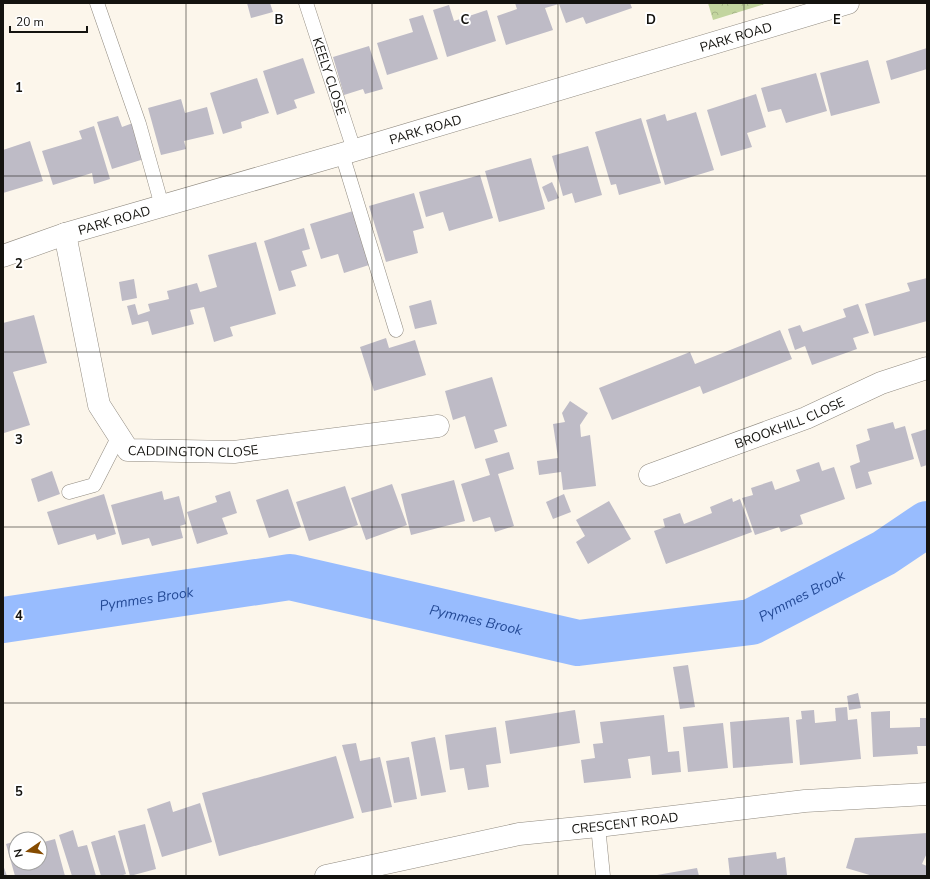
<svg xmlns="http://www.w3.org/2000/svg" width="930" height="879" viewBox="0 0 930 879" font-family="'Nunito Sans',sans-serif">
<style>
.park{fill:url(#park-crowns)}
.lines{fill:none;stroke-linecap:round;stroke-linejoin:round}
.river{stroke:#98bcfe;stroke-width:46}
.building{fill:#bebbc6}
.service-casing{stroke:#918b81;stroke-width:15}
.minor-casing{stroke:#918b81;stroke-width:23}
.service{stroke:#fff;stroke-width:14}
.minor{stroke:#fff;stroke-width:22}
.grid{fill:none;stroke:#14130f;stroke-width:1;stroke-opacity:0.55}
.labels{text-anchor:middle;stroke-width:4;stroke-linejoin:round;paint-order:stroke}
.street-label{font-size:13px;fill:#14130f;stroke:#fff}
.water-label{font-size:14px;font-style:italic;fill:#244a96;stroke:#fff}
.grid-label{font-size:13px;text-anchor:middle;font-weight:bold;fill:#14130f;stroke:#fff;stroke-width:4;stroke-linejoin:round;paint-order:stroke}
</style>
<defs>
<pattern id="park-crowns" width="20" height="18" patternUnits="userSpaceOnUse"><rect width="20" height="18" fill="#c3d59f"/><path d="M2 6a3 3 0 1 1 6 0M12 15a3 3 0 1 1 6 0" fill="none" stroke="#a7b688"/></pattern>
</defs>
<rect width="100%" height="100%" fill="#fcf6eb"/>
<path class="park" d="M708,3H768L713,20Z"/>
<g class="lines">
<path class="river" id="s1" d="M3,620L290,577L578,643L751,622L884,553L927,524"/>
</g>
<path class="building" d="M247,3H270L273,12L251,18Z
M515,3H630L632,8L586,24L583,17L566,23L559,4L545,8L553,30L506,45L497,16L517,9Z
M449,5L454,21L487,10L496,41L447,57L433,10Z
M423,15L438,59L387,75L377,43L413,32L409,19Z
M369,46L383,89L365,94L363,89L344,95L333,57Z
M927,48V69L891,80L886,61Z
M303,58L315,93L294,100L297,108L277,115L263,71Z
M868,60L880,103L831,116L820,73Z
M816,73L827,111L786,123L781,109L768,112L761,88Z
M257,78L269,113L241,122L242,128L223,134L210,93Z
M756,94L766,127L747,133L752,147L721,156L707,110Z
M181,99L185,113L207,107L214,134L184,141L186,149L161,155L148,108Z
M696,112L714,170L665,185L646,120L665,114L667,121Z
M118,116L122,127L133,123L144,159L112,169L97,122Z
M641,118L661,183L619,195L616,184L611,185L595,132Z
M94,126L110,179L94,184L92,173L53,185L42,151L82,139L79,131Z
M30,141L43,181L3,193V150Z
M588,146L602,195L575,203L572,193L563,196L552,156Z
M531,158L545,209L499,222L485,171Z
M480,175L493,218L449,231L443,212L426,217L419,192Z
M552,182L559,198L548,202L542,187Z
M414,193L424,228L413,231L418,253L386,262L369,206Z
M353,211L369,265L344,273L338,254L321,259L310,224Z
M304,228L310,249L302,251L307,266L291,271L296,286L279,291L264,241Z
M256,242L276,314L230,327L233,336L214,342L204,307L190,310L194,324L152,335L148,321L132,325L127,306L135,304L138,315L150,311L148,304L169,299L167,291L197,283L200,292L217,287L208,255Z
M927,278V321L874,336L865,304L910,291L907,283Z
M134,279L137,298L122,301L119,282Z
M431,300L437,324L415,329L409,306Z
M858,304L869,333L853,338L857,349L812,365L805,346L795,350L788,329L800,325L803,332L846,317L843,309Z
M34,315L47,363L13,372L30,425L4,433L3,323Z
M780,330L792,359L703,394L700,386L612,420L599,388L690,352L695,364Z
M386,338L389,348L415,340L426,375L374,391L360,347Z
M492,377L507,426L494,430L498,442L475,449L465,416L453,420L445,391Z
M570,401L588,413L580,425L581,437L590,435L596,486L563,490L561,472L539,475L537,461L558,458L553,424L565,422L562,413Z
M893,422L895,429L905,426L914,459L868,472L872,484L856,489L850,466L860,462L856,445L870,440L867,429Z
M927,429V465L921,467L911,434Z
M509,452L514,469L498,474L514,526L495,532L490,517L473,522L461,484L490,475L485,459Z
M819,462L822,471L834,467L845,499L800,515L803,524L781,532L779,527L755,535L742,498L753,495L751,488L772,481L775,490L800,481L796,470Z
M52,471L60,494L38,502L31,479Z
M454,480L465,521L411,535L401,494Z
M392,484L407,525L366,540L351,498Z
M345,486L358,525L309,541L296,502Z
M288,489L301,527L269,538L256,500Z
M162,491L164,500L179,496L186,524L180,526L183,538L152,546L149,538L122,545L111,505Z
M230,491L237,513L222,518L228,534L197,544L187,512L217,502L215,496Z
M104,494L116,534L97,540L95,534L58,545L47,512Z
M564,494L571,512L553,519L546,502Z
M732,498L733,502L740,499L752,532L666,564L654,531L665,527L663,519L680,513L684,524L712,513L710,507Z
M609,501L631,539L588,564L576,542L585,536L576,520Z
M688,665L695,707L680,709L673,667Z
M858,693L861,708L849,710L847,696Z
M847,707L848,720L857,719L861,759L800,765L796,720L802,719L801,711L814,710L815,723L836,721L835,708Z
M575,710L580,743L510,754L505,721Z
M890,711V728L920,727V718H927V746H917L918,754L873,757L871,712Z
M664,715L668,752L679,751L681,772L652,775L650,756L628,759L631,778L584,783L581,760L595,758L593,744L603,743L600,722Z
M789,717L793,763L733,768L730,722Z
M723,723L728,768L688,772L683,727Z
M496,727L501,763L486,765L489,787L468,790L464,768L450,770L445,735Z
M435,737L446,792L421,796L411,742Z
M356,743L360,761L380,757L392,807L362,813L342,745Z
M336,756L354,818L219,856L202,793Z
M409,757L417,799L394,803L386,761Z
M170,801L173,812L200,803L212,842L162,857L147,809Z
M145,824L156,869L130,876L118,831Z
M73,830L78,847L87,845L96,876H72L59,835Z
M927,833V853L922,864L927,866V876H873L846,868L855,838Z
M115,835L126,874L120,876H101L91,842Z
M55,839L65,876H15L6,844L16,841V863H40V843Z
M776,852L777,859L785,857L787,875L730,876L728,858Z
M3,865L7,876H3Z
M697,868L699,876H657V875Z"/>
<g class="lines">
<defs>
<g id="service">
<path d="M97,3L139,124L162,206"/>
<path id="s2" d="M306,3L354,150"/>
<path d="M342,154L396,330"/>
<path d="M69,492L94,485L119,436"/>
<path d="M598,826L603,876"/>
</g>
<g id="minor">
<path id="s3" d="M65,234L99,405L128,450L234,452L438,426"/>
<path id="s4" d="M3,256L65,234L342,154L848,3"/>
<path id="s5" d="M650,475L806,418L881,383L927,368"/>
<path id="s6" d="M326,876L519,834L598,826L805,801L927,794"/>
</g>
</defs>
<use href="#service" class="service-casing"/>
<use href="#minor" class="minor-casing"/>
<use href="#service" class="service"/>
<use href="#minor" class="minor"/>
</g>
<path class="grid" d="M186,3V876M372,3V876M558,3V876M744,3V876M3,176H927M3,352H927M3,527H927M3,703H927"/>
<g class="labels">
<g class="street-label">
<text dy="5" stroke="none"><textPath href="#s4" startOffset="765">PARK ROAD</textPath></text>
<text dy="5" stroke="none"><textPath href="#s2" startOffset="77">KEELY CLOSE</textPath></text>
<text dy="5" stroke="none"><textPath href="#s4" startOffset="441">PARK ROAD</textPath></text>
<text dy="5" stroke="none"><textPath href="#s4" startOffset="117">PARK ROAD</textPath></text>
<text dy="5" stroke="none"><textPath href="#s5" startOffset="149">BROOKHILL CLOSE</textPath></text>
<text dy="5" stroke="none"><textPath href="#s3" startOffset="293">CADDINGTON CLOSE</textPath></text>
<text dy="5" stroke="none"><textPath href="#s6" startOffset="304">CRESCENT ROAD</textPath></text>
</g>
<g class="water-label">
<text dy="5" stroke="none"><textPath href="#s1" startOffset="817">Pymmes Brook</textPath></text>
<text dy="5" stroke="none"><textPath href="#s1" startOffset="145">Pymmes Brook</textPath></text>
<text dy="5" stroke="none"><textPath href="#s1" startOffset="481">Pymmes Brook</textPath></text>
</g>
</g>
<g class="grid-label">
<text x="279" y="24">B</text>
<text x="465" y="24">C</text>
<text x="651" y="24">D</text>
<text x="837" y="24">E</text>
<text x="19" y="92">1</text>
<text x="19" y="268">2</text>
<text x="19" y="444">3</text>
<text x="19" y="620">4</text>
<text x="19" y="796">5</text>
</g>
<rect width="930" height="879" fill="none" stroke="#14130f" stroke-width="8"/>
<g transform="translate(28 851) rotate(257)"><circle r="19" fill="#ffffff" stroke="#a1a19f"/>
<path d="M0-3L7 15L0 10L-7 15Z" fill="#854b00"/>
<text y="-6" font-size="11" font-weight="bold" text-anchor="middle" fill="#14130f">N</text>
</g>
<path d="M10 26v6h77v-6" fill="none" stroke="#14130f" stroke-width="2"/>
<text x="16" y="26" font-size="12" fill="#14130f" stroke="#ffffff" stroke-width="3" paint-order="stroke">20 m</text>
</svg>
